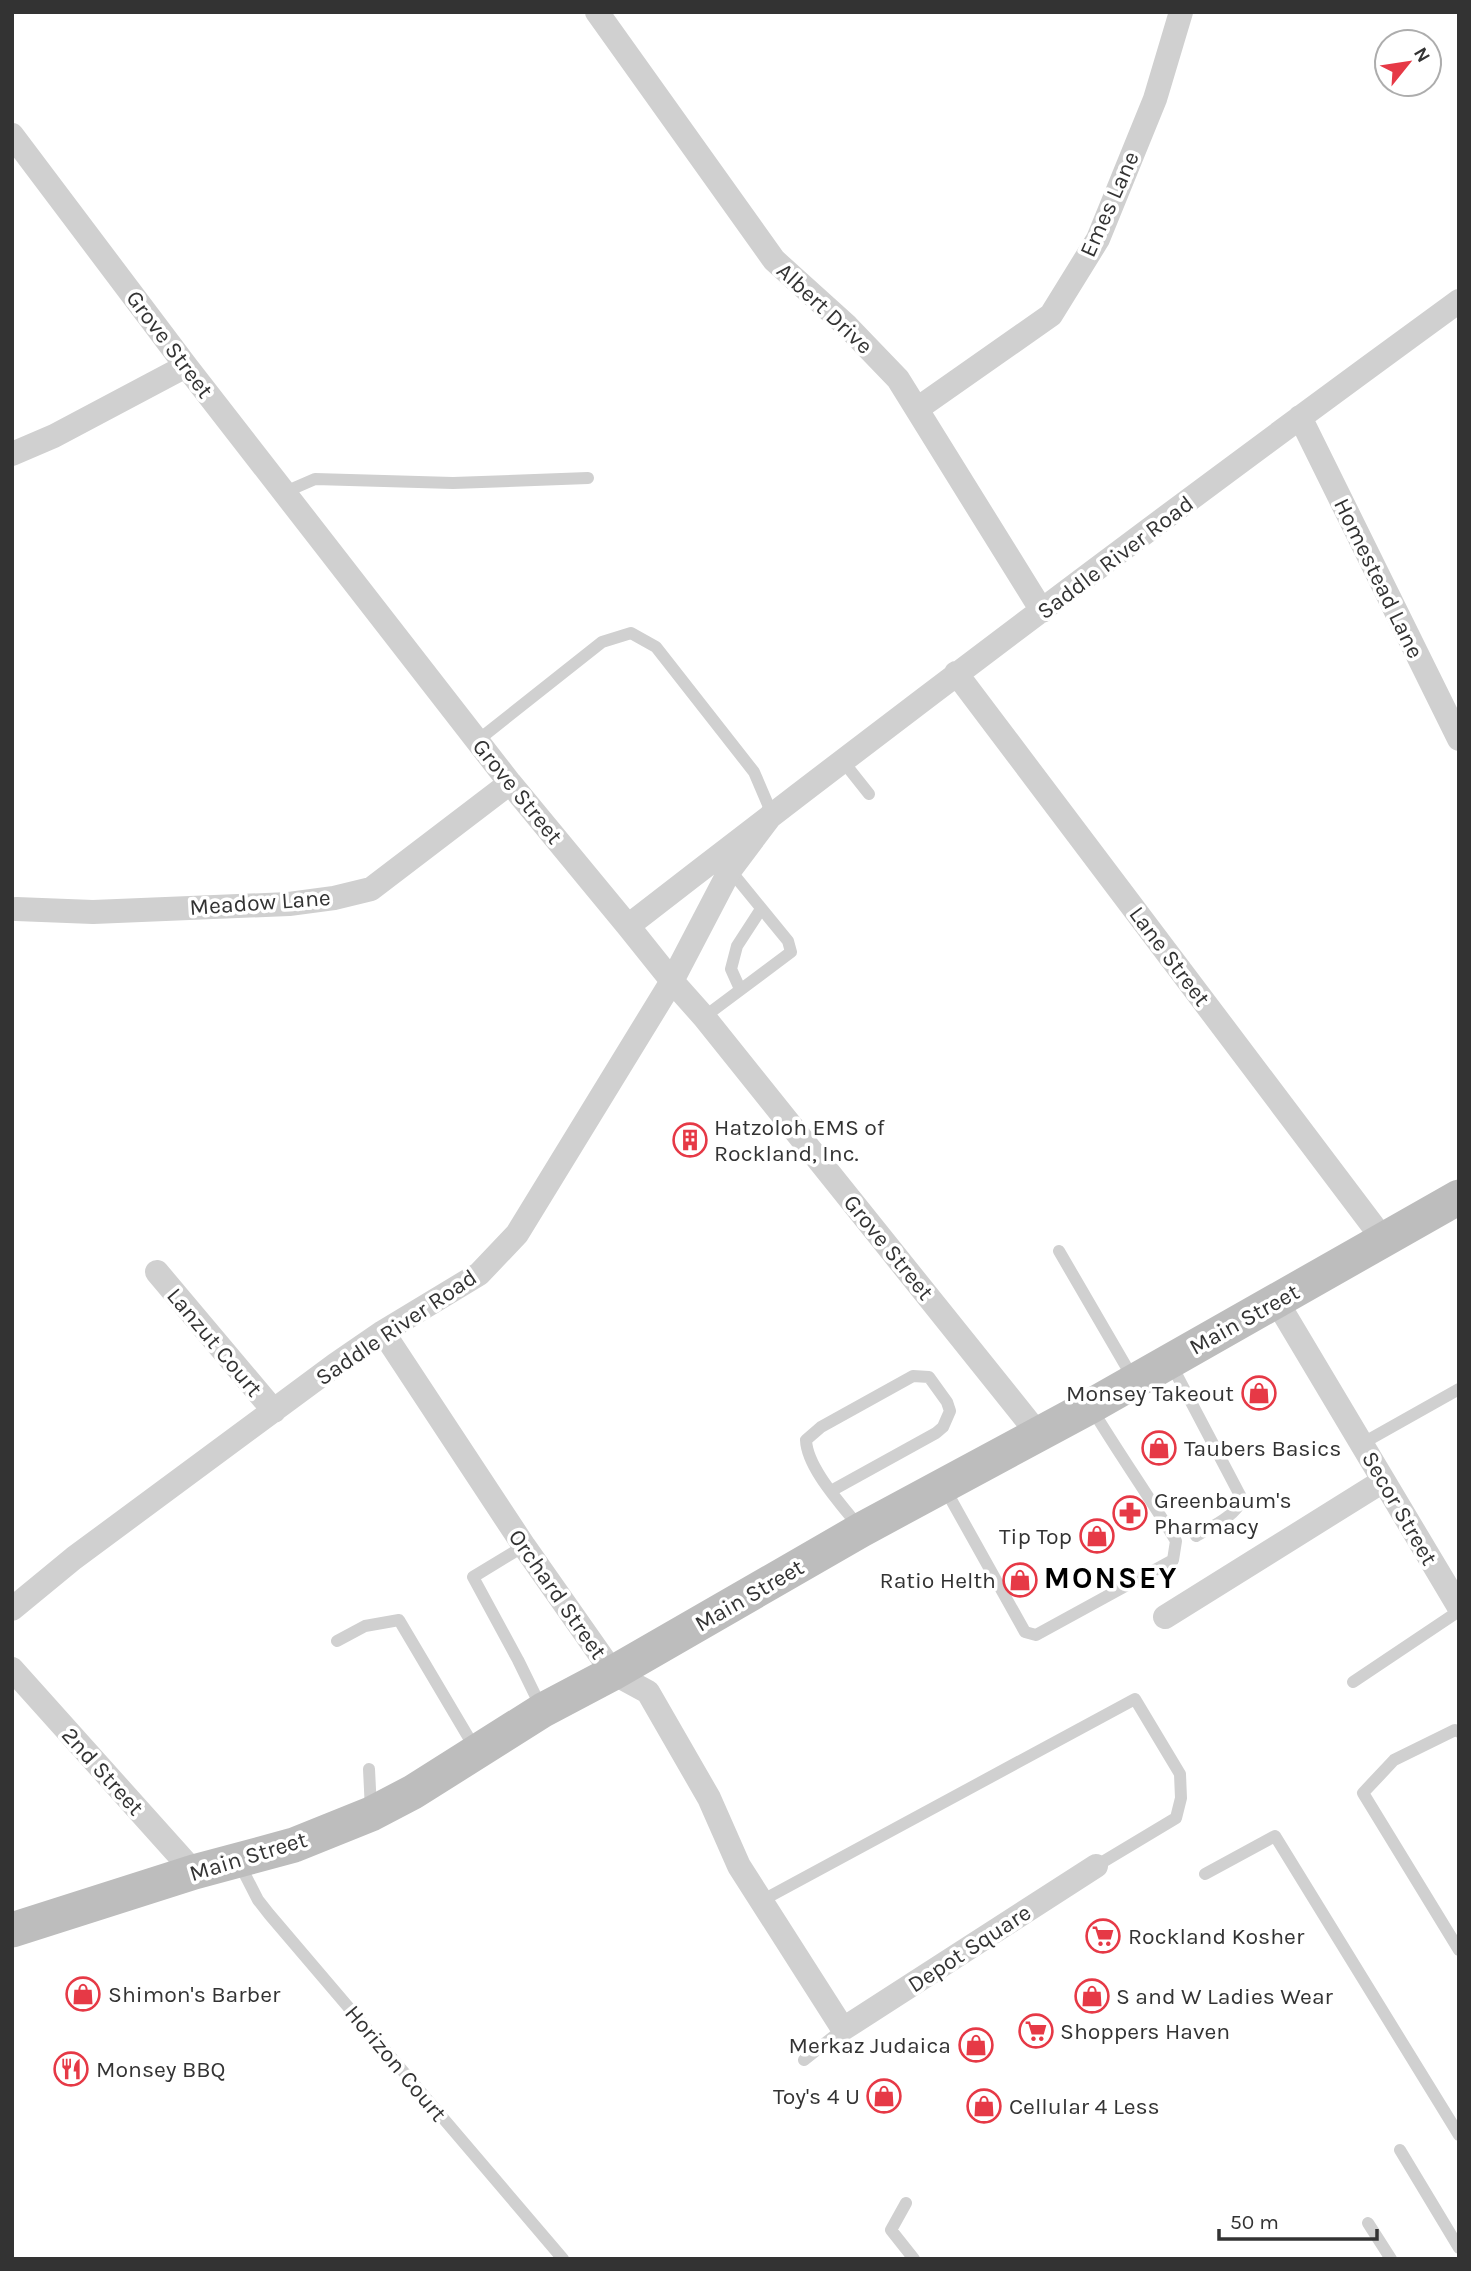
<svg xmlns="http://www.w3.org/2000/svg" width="1471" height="2271" viewBox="0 0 1471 2271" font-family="Karla,sans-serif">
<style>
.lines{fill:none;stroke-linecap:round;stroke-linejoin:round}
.lane{stroke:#d0d0d0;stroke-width:12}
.street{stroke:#d0d0d0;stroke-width:24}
.secondary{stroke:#bdbdbd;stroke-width:35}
.labels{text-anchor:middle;stroke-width:7;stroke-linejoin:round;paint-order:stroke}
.street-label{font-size:23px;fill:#333;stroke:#fff}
.poi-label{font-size:23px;fill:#333;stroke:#fff;text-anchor:start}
.district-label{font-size:30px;font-weight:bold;letter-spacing:2px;fill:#000;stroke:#fff}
</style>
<rect width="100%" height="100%" fill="#fff"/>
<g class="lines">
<path class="lane" d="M285,492L315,479L453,483L588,478
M477,741L602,642L631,633L656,647L754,772L772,814
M842,760L869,794
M740,989L731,969L737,946L761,909
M704,1017L791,952L788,941L730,870
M1059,1251L1134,1380
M1171,1364L1242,1499C1236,1516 1211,1527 1196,1536
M1363,1443L1459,1389
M944,1487L1025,1632L1036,1635L1173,1560L1176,1541C1149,1496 1119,1454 1092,1409
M831,1491L936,1433L943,1427L950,1411L947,1402L929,1377L913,1376L821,1427L806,1440C807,1468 842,1505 859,1527
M524,1546L473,1577L518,1660L542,1709
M337,1641L365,1626L399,1620L476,1750
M1353,1682L1459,1611
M1459,1732L1455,1730L1394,1760L1363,1793L1459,1950
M369,1769L371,1810
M238,1861L258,1900L269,1914L563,2259
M1205,1874L1275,1836L1459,2135
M761,1901L1135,1699L1180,1774L1181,1798L1176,1818L1096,1866
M804,2060L843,2029
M1400,2150L1459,2248
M906,2203L891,2230L914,2259
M1368,2223L1391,2259"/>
<path class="street" d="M597,12L774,260L847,326L898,379L1042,611
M12,135L186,366L510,783L628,926L672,981L704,1017L1039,1435
M917,409L1051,315L1098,239L1155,99L1181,12
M1300,417L1459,739
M12,454L54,436L186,366
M956,673L1383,1239
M16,909L93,912L289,904L334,898L371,889L510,783
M628,926C902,714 1179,505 1459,301
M157,1272L274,1411
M1277,1302L1459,1607
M383,1332L524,1546L613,1673L648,1692L709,1798L739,1866L843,2029L1096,1866
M12,1609L74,1558L335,1365L383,1332L479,1274L517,1234L672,981L730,870L772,814
M1165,1617L1383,1481
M12,1669L194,1872"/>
<path class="secondary" d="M12,1930L194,1872L294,1845L371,1814L413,1792L543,1710L613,1673L861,1530L1091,1406L1459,1197"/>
</g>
<defs>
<symbol id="building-ring" viewBox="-11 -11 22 22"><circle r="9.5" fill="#fff" stroke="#e63946" stroke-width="1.5"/><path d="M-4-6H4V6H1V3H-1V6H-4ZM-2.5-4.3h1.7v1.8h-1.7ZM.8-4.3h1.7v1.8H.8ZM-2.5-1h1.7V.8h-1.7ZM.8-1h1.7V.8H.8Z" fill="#e63946"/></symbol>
<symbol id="shop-ring" viewBox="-11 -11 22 22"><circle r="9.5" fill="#fff" stroke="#e63946" stroke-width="1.5"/><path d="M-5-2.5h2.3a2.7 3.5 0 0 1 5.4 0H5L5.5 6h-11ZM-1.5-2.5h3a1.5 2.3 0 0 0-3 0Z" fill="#e63946"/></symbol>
<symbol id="pharmacy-ring" viewBox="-11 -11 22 22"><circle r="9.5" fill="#fff" stroke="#e63946" stroke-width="1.5"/><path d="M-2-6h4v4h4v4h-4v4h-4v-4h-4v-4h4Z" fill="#e63946"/></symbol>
<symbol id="supermarket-ring" viewBox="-11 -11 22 22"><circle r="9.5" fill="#fff" stroke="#e63946" stroke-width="1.5"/><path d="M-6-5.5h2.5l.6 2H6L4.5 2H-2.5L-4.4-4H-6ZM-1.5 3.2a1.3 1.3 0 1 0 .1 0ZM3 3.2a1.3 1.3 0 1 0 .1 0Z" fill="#e63946"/></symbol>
<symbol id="restaurant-ring" viewBox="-11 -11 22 22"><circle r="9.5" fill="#fff" stroke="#e63946" stroke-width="1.5"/><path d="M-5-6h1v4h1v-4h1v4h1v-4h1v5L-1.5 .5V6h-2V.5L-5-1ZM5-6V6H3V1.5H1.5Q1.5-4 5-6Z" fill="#e63946"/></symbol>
</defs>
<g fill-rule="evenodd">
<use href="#building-ring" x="671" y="1121" width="38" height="38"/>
<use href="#shop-ring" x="1240" y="1374" width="38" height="38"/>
<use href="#shop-ring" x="1140" y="1429" width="38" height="38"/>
<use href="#pharmacy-ring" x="1111" y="1494" width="38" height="38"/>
<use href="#shop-ring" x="1078" y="1517" width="38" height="38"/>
<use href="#shop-ring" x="1001" y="1561" width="38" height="38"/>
<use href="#supermarket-ring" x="1084" y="1917" width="38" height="38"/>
<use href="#shop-ring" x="64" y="1975" width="38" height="38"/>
<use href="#shop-ring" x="1073" y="1977" width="38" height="38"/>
<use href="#supermarket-ring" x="1017" y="2012" width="38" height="38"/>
<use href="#shop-ring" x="957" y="2026" width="38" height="38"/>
<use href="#restaurant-ring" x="52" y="2050" width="38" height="38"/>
<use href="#shop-ring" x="865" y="2077" width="38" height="38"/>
<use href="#shop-ring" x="965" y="2087" width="38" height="38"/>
</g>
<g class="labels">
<g class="street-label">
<text transform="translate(1109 204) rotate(-66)" y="8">Emes Lane</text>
<text transform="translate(825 308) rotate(43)" y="8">Albert Drive</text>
<text transform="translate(170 344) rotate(53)" y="8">Grove Street</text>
<text transform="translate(1115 557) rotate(-37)" y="8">Saddle River Road</text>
<text transform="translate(1379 578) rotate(64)" y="8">Homestead Lane</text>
<text transform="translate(518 791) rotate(51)" y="8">Grove Street</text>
<text transform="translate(260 902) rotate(-4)" y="8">Meadow Lane</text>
<text transform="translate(1170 956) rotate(53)" y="8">Lane Street</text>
<text transform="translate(889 1247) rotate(51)" y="8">Grove Street</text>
<text transform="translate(1244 1319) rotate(-29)" y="8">Main Street</text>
<text transform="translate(396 1327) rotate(-34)" y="8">Saddle River Road</text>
<text transform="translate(215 1342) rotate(50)" y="8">Lanzut Court</text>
<text transform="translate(1400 1508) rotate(60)" y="8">Secor Street</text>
<text transform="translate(558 1594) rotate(55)" y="8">Orchard Street</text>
<text transform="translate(749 1595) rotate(-30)" y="8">Main Street</text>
<text transform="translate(103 1771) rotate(48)" y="8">2nd Street</text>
<text transform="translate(248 1856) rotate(-17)" y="8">Main Street</text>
<text transform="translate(969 1948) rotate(-33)" y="8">Depot Square</text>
<text transform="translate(396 2063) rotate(50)" y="8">Horizon Court</text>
</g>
<g class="poi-label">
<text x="714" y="1135">Hatzoloh EMS of<tspan x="714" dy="26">Rockland, Inc.</tspan></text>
<text x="1234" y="1401" text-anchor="end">Monsey Takeout</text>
<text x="1184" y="1456">Taubers Basics</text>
<text x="1154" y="1508">Greenbaum's<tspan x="1154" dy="26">Pharmacy</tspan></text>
<text x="1072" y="1544" text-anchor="end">Tip Top</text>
<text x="996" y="1588" text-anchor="end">Ratio Helth</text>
<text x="1128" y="1944">Rockland Kosher</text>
<text x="108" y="2002">Shimon's Barber</text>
<text x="1116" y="2004">S and W Ladies Wear</text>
<text x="1060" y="2039">Shoppers Haven</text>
<text x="951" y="2053" text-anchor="end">Merkaz Judaica</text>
<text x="96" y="2077">Monsey BBQ</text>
<text x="860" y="2104" text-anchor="end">Toy's 4 U</text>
<text x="1009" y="2114">Cellular 4 Less</text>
</g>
<g class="district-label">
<text x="1111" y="1588">MONSEY</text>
</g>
</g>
<rect width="1471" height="2271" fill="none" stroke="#333333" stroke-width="28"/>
<g transform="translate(1408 63) rotate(60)"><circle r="33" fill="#ffffff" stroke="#adadad" stroke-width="2"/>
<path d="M0-5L12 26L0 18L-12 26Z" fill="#e63946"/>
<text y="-10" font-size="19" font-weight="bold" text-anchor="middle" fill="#333333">N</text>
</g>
<path d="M1219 2229v10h158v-10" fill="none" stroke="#333333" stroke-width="3.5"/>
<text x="1230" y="2229" font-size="21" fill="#333333" stroke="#ffffff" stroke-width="5" paint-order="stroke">50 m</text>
</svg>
